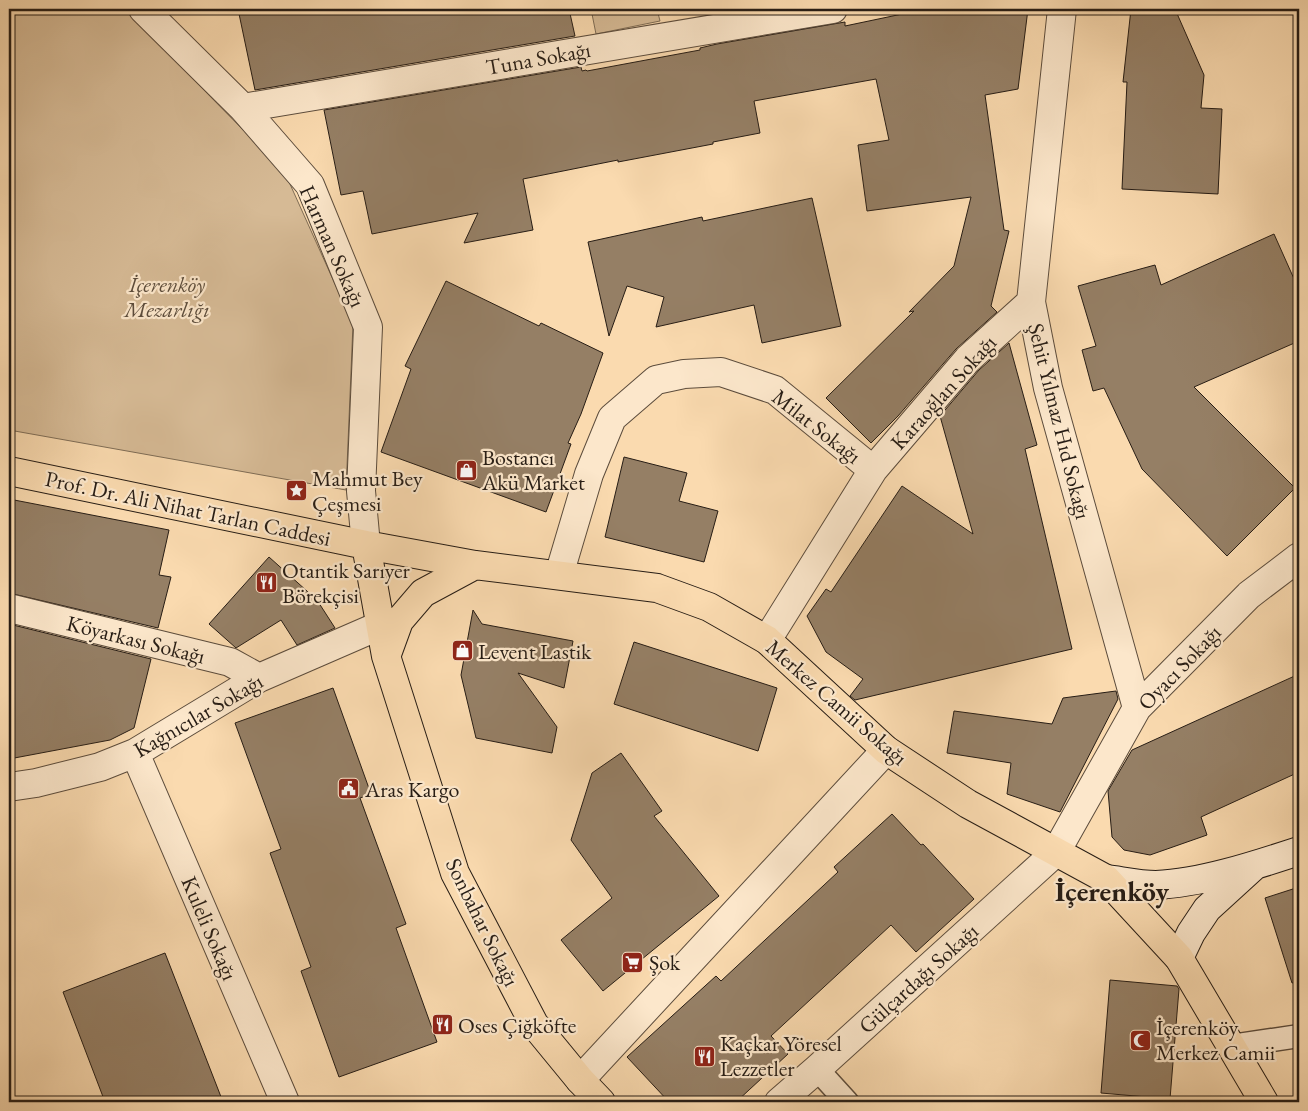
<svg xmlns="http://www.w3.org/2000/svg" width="1308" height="1111" viewBox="0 0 1308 1111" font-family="'EB Garamond',serif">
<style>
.green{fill:#d6ba95;stroke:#7e6c55}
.building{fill:#957f65;stroke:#271d15}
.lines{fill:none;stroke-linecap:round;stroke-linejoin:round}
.service-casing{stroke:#5c4c3c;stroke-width:25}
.minor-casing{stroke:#5c4c3c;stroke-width:30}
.secondary-casing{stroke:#271d15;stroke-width:30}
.primary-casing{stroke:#271d15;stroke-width:30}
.service{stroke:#fce7cb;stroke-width:22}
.minor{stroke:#fce7cb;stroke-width:28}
.secondary{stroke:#fce7cb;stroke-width:28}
.primary{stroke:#fadaaf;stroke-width:28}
.labels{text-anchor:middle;stroke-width:4.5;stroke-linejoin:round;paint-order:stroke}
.street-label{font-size:22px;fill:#271d15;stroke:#fce7cb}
.park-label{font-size:22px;font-style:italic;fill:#5c4c3b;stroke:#fce7cb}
.poi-label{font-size:22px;fill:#271d15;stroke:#fce7cb;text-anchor:start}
.district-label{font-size:28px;font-weight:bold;fill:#271d15;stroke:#fce7cb}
</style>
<rect width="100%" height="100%" fill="#fadaaf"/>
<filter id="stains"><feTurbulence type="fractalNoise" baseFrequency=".004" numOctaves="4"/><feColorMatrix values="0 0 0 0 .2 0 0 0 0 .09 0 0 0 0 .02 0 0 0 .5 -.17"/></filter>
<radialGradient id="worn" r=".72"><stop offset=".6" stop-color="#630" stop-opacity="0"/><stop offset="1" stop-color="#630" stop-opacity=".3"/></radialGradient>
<path class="green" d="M9,9H125L285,173L353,324L346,490L9,430Z
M591,9H657L660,21L596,34Z"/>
<path class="building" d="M238,9H569L575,36L255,90Z
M926,9H1028L1018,89L985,95L1004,230L1009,231L991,306L997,312L956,349L898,416L871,443L826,398L914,311L909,312L954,266L971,197L867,211L858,145L889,140L876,79L754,101L760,133L713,142V144L618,162V160L523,179L533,230L464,243L478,213L372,234L363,191L341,195L324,110L581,67L582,71L586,70L587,71L700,50V48L717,44L845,22V26Z
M1131,9H1175L1204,75L1201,108L1222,109L1218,194L1122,189L1127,82H1123Z
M812,198L841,326L762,343L754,305L656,327L664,297L627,286L609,336L588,242L702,217L703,221Z
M1274,234L1299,290V341L1194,387L1295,488L1227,556L1142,469L1104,388L1093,391L1082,350L1096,346L1078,286L1155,265L1161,285Z
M446,281L539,326L541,323L603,353L581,414L568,443L571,444L546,512L381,452L411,369L405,366Z
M1009,343L1037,445L1025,449L1072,649L855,700L850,696L863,679L826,652L807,616L826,589L831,592L902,486L973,534L940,416L979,370Z
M624,457L687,473L679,501L718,511L704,562L605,537Z
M9,499L169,530L159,575L171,577L158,628L9,593Z
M269,557L317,600L335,628L297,645L281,620L236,648L209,624Z
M473,610L482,624L573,641L564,688L518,673L557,727L552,753L476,738L461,675Z
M9,624L151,659L134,728L110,740L9,759Z
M634,642L777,688L758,751L614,704Z
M1299,674V772L1201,817L1207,835L1150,855L1124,850L1112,837L1108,791L1132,750Z
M333,688L371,794L360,798L406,924L396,928L437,1042L339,1077L301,971L311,967L270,853L281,849L235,723Z
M1116,691L1118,699L1060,812L1007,794L1011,763L947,753L954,711L1052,724L1063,698Z
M621,753L662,811L654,816L719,896L603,991L561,940L612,898L571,840L592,773Z
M892,814L921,845L923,844L974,899L916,952L891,925L771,1036L788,1054L736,1102H669L627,1057L716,976L721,981L838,872L834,867Z
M1299,887V982L1292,983L1265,898Z
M165,953L223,1102H105L63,992Z
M1110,980L1177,986L1179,989L1170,1099L1101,1093Z"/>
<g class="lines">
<defs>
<path id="service" d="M1231,1046L1299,1036
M817,1069L847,1102"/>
<path id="minor" d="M143,9L243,108L310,185L368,327L361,491L366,545
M1062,9L1031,302L1048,388L1137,708
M243,108L833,9
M559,575L589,474L612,418L656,380L684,374L721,372L775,390L873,470
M9,608L230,662L259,678
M767,640L873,470L968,359L1031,302
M135,753L285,1102
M9,787L36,783L100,767L135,753L259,678L381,625
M580,1080L886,750
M779,1102L817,1069L1056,852L1137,708L1249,595L1299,557"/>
<path id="secondary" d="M1106,879C1122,881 1140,885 1156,885C1202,883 1256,865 1299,851
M1179,958L1191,933L1207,909L1253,867"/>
<path id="primary" d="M9,471L366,545L475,565L657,588L709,607L767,640L886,750L968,804L1106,879L1179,958L1264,1102
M366,545L386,656L455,873L534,1024L580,1080L601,1102
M387,654L399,621L423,593L475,565"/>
</defs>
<use href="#service" class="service-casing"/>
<use href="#minor" class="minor-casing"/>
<use href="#secondary" class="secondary-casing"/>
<use href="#primary" class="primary-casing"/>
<use href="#service" class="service"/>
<use href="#minor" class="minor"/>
<use href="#secondary" class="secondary"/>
<use href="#primary" class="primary"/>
</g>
<defs>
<symbol id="shop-square" viewBox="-11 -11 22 22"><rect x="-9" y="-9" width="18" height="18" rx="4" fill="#8f2418" stroke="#fce7cb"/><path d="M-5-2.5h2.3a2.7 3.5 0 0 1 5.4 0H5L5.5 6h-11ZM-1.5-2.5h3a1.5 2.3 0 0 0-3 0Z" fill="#fff"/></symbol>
<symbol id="sight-square" viewBox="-11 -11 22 22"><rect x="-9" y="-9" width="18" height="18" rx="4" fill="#8f2418" stroke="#fce7cb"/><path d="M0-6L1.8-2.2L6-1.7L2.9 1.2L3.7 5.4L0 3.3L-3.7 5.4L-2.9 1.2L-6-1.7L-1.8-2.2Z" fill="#fff"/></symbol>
<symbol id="restaurant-square" viewBox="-11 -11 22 22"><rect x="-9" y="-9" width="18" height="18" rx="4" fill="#8f2418" stroke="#fce7cb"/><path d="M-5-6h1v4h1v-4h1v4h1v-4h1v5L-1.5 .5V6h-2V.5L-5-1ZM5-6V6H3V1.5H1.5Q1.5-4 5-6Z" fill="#fff"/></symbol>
<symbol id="civic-square" viewBox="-11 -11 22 22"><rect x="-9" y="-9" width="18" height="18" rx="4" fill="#8f2418" stroke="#fce7cb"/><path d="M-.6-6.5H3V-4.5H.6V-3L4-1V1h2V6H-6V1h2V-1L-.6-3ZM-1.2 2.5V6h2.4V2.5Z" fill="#fff"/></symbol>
<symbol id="supermarket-square" viewBox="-11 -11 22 22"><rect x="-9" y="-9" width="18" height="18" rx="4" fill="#8f2418" stroke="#fce7cb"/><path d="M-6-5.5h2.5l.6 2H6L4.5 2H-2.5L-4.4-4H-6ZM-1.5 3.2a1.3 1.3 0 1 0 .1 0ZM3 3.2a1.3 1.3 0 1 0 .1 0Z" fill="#fff"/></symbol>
<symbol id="mosque-square" viewBox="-11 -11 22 22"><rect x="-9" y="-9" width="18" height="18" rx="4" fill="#8f2418" stroke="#fce7cb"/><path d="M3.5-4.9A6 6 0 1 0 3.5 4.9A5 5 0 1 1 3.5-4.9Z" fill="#fff"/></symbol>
</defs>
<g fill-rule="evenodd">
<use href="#shop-square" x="454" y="458" width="25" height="25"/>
<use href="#sight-square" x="284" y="478" width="25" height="25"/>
<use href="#restaurant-square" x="254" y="570" width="25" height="25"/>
<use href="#shop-square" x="450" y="638" width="25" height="25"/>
<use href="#civic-square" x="336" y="776" width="25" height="25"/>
<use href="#supermarket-square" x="620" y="950" width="25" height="25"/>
<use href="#restaurant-square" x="430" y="1012" width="25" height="25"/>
<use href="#mosque-square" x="1128" y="1028" width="25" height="25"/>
<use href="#restaurant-square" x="692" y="1044" width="25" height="25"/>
</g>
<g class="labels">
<g class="street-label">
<text transform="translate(538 58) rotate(-10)" y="8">Tuna Sokağı</text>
<text transform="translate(333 246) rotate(66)" y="8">Harman Sokağı</text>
<text transform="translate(943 392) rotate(-48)" y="8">Karaoğlan Sokağı</text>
<text transform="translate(1060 421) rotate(76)" y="8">Şehit Yılmaz Hıd Sokağı</text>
<text transform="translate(817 426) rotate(38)" y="8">Milat Sokağı</text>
<text transform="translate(188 508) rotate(12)" y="8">Prof. Dr. Ali Nihat Tarlan Caddesi</text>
<text transform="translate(136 639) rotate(14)" y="8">Köyarkası Sokağı</text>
<text transform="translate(1179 667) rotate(-46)" y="8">Oyacı Sokağı</text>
<text transform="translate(837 702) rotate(41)" y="8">Merkez Camii Sokağı</text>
<text transform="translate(198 715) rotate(-30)" y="8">Kağnıcılar Sokağı</text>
<text transform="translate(483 922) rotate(64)" y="8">Sonbahar Sokağı</text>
<text transform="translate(210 928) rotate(67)" y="8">Kuleli Sokağı</text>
<text transform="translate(918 978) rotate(-42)" y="8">Gülçardağı Sokağı</text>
</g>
<g class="park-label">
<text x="167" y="292">İçerenköy<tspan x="167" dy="25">Mezarlığı</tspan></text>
</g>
<g class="poi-label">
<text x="482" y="465">Bostancı<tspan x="482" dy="25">Akü Market</tspan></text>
<text x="312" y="486">Mahmut Bey<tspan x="312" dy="25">Çeşmesi</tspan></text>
<text x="282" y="578">Otantik Sarıyer<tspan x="282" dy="25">Börekçisi</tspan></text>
<text x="478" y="659">Levent Lastik</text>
<text x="365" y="797">Aras Kargo</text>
<text x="649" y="970">Şok</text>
<text x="458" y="1033">Oses Çiğköfte</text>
<text x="1156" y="1035">İçerenköy<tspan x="1156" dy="25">Merkez Camii</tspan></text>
<text x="720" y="1051">Kaçkar Yöresel<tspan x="720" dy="25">Lezzetler</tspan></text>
</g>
<g class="district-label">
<text x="1112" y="901">İçerenköy</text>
</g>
</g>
<rect width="1308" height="1111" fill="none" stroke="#fadaaf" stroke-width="30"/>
<rect x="10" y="10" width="1288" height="1091" fill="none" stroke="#271d15" stroke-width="2.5"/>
<rect x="15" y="15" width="1278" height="1081" fill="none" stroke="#271d15"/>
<rect width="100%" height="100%" filter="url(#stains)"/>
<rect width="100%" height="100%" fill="url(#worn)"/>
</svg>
